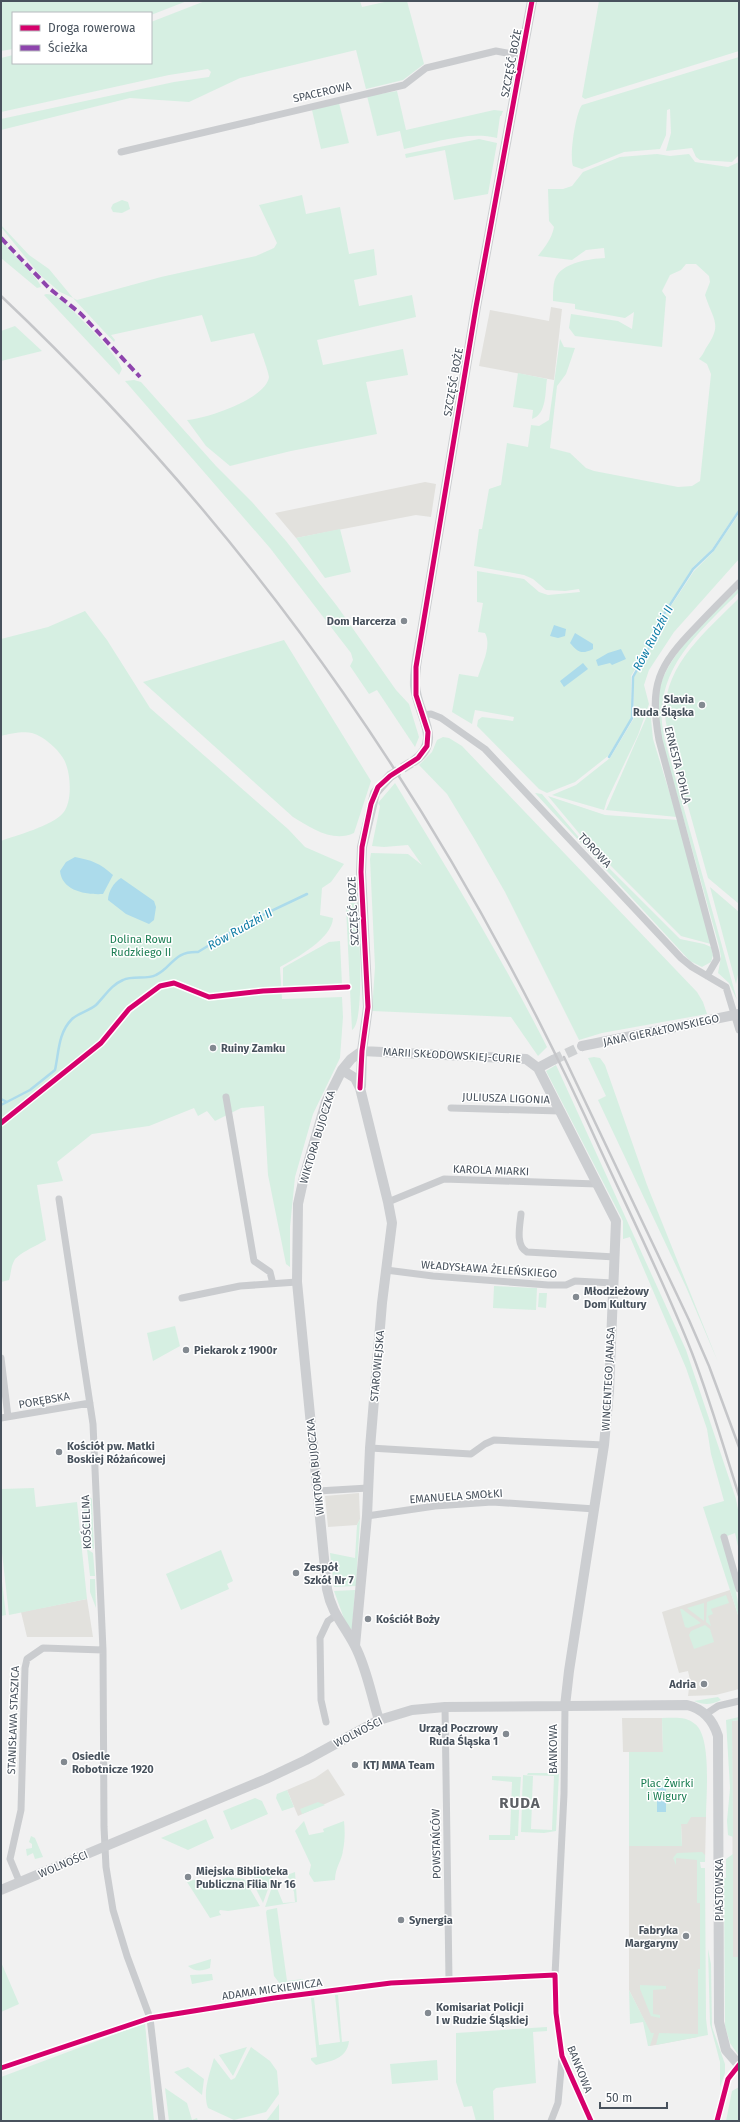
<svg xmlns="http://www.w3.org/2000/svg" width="740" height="2122" viewBox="0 0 740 2122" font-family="'Fira Sans',sans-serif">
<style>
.commercial{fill:#e2e1dd}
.green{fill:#d6efe2}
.water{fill:#acdbeb}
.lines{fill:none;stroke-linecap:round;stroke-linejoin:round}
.stream{stroke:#acdbeb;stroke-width:2.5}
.secondary-tunnel{stroke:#cfd1d3;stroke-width:10;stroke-dasharray:10 5;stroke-linecap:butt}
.street{stroke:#cacccf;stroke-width:7}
.secondary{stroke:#ccced1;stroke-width:10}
.rail{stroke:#c5c6c9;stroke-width:2.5}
.quiet{stroke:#8e44ad;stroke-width:4;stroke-dasharray:8 4;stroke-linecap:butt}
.cycleway-casing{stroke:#fff;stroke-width:8}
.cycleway{stroke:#d6006c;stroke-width:5}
.poi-dot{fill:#838a91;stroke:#fff;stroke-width:1.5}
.labels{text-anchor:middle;stroke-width:3;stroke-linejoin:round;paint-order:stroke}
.street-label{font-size:11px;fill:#48525d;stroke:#fff}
.poi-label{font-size:11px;font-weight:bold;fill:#48525d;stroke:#fff;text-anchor:start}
.park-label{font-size:11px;fill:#1a7d52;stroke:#fff}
.water-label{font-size:12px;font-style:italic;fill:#117ea7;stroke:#fff}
.district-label{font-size:15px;font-weight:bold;letter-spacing:1px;fill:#5d6065;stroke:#fff}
</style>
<rect width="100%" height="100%" fill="#f1f1f1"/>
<path class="commercial" d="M551,307L562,309L554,380L479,366L490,310L549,321Z
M425,482L436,484L431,517L416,515L296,538L275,513Z
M359,1493L360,1519L357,1525L328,1527L325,1496Z
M730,1590L739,1618V1689L716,1695L688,1696L690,1680L688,1671L679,1673L662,1612Z
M87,1599L93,1637H27L21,1612Z
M622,1718H662L663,1752H623Z
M739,1720V1971L731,1957H733L732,1721Z
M328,1769L345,1795L298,1816L287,1790L315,1778Z
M691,1817H706L705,1862L697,1860V1903H700V1969H698V2037L650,2046L646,2024L629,1990V1846L682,1845L681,1824Z"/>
<path class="green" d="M1,1H187L151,15V13H13V49L1,51Z
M205,1H360L362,7L389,1H407L424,64L403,80L366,89L356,50L240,78L189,102L130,98L1,130V119L174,82L209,77L211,72L208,69L169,75L1,112V58L13,55V63H151V22Z
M599,1H739V51L585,99L582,97Z
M739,57V155L732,162L700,160L696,157L692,148L666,151L671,133L670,109L667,110L666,135L660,149L624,152L582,169L573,166C569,155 576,112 582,105Z
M397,91L406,130L494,110L503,111L501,116H500L497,138C467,131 434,143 404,149L400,131L377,136L367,96Z
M339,103L349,143L321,149L312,110Z
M479,139L497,143L488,194L454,200L445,150L406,158L405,154Z
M657,154L670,156L689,154L695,162L728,167L739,162V509L712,549L693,567L661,616L648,648L631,676V718L608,756L575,782L547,793L539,789L477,726L478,720L482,717L513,721L514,717L475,710L472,724L452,712L459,674L478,677C482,664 492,646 485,633L478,632L483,603L477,602V571L524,579L539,592L548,595L580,592L579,589L565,591L546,590L533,579L524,575L474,566L479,529H482L489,489L501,485L507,443L528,447L531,425L539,426L549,420L560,339L564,347L575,348L566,374L557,386L550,448L570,453L586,468L594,471L678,487L692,486L700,481L711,374L707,364L699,359C702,356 704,352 706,348C723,324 713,320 705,295L710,282L709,276L696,264H686L681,270L670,275L662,291L666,297L662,347L575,336L569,328L571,314L618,321L632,329L634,312L625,318L575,309V304L553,301C553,294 553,285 555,279C562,262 590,259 605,258L604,248L586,250L572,260L538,256C545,247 552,238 554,227L549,221L548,189H563L572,186L583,172L620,157Z
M302,195L306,214L340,207L349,254L374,249L377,275L354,280L359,306L412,295L416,317L317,340L323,365L403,349L408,375L366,382L377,434L291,451L230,466L206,446L187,420C206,419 266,399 269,377C269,372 257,341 254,333L211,342L202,315L111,335L115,340L114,342L73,298L60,292L39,274L1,227V225L29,255L49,269L73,298L77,300L161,277L256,256L274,248L277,243L259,205Z
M122,200L128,202L130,209L122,213L113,212L111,208L113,204Z
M1,240C8,250 40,279 41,287L37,288L1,258Z
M46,294C52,294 58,297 63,301C76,314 118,354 122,369L119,375L44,295Z
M15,326L42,351L1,361V331Z
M518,373L547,379C545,392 547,414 532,419L533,410L513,407Z
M134,380L141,382L216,466L252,502L286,541L337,606L396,690L409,704L419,737L415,747L377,690L369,694L350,666L353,660L351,653L270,548L125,381Z
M739,514V559L674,632L649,670L644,685L649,704L638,735L607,800L604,810L552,795L576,785L610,758L634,718V677L650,650L663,618L694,571L713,552Z
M340,529L351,572L325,578L296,538Z
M739,588V592C706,626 662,661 662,713C661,721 663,729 664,737L737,1000L729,983L718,973L721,957L719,946L661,738C659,723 657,708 659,692C666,653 712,616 739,588Z
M739,598V904L708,878L668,734C667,727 665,720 665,713C665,663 708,630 739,598Z
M85,611L107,640L150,708L288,829L305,847L344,864L331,882L322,888L320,915L333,918C332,939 296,958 280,967L282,999L342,997L343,1017L340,1058L313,1114L295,1177L290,1227V1267L286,1264L268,1175L264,1106L241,1108L215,1121L207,1111L198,1116L194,1108L149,1126L92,1134L57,1162L63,1181L37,1185L46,1240C38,1245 17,1254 14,1261C11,1266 11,1274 9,1280L1,1282V841C17,835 52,826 63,813C73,802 71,770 63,758C57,748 43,736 32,733C23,731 9,734 1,736V639L48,627Z
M284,640L371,781L354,833C333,843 311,828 293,817L143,682Z
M650,709L653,739L677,817L606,810Z
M443,737L449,738L462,746L697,992L703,1002L707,1014L602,1033L579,1040L505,892L475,840L447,794L419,765L432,752L437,740Z
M395,783C448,870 501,956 547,1047L538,1056L511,1017L372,1011L375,967L370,859L371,853L408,854L422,865L408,845L384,847L372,846L380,806L378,803Z
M535,793L542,794L582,841L680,939L704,944L711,947L713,955L711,962L702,967L690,961Z
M548,796L605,815L678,820L711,944L681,936L583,838Z
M710,887L739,912V970L736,984Z
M351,903H358C358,922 366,1022 352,1030L346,907Z
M340,941L342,985L283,988V968L286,966L329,942Z
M594,1057L600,1058L605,1065L647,1185L718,1362L686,1287L598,1100L606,1096L588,1058Z
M556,1065L686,1350L736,1499L739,1515V1551L735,1533L722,1538C728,1563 739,1592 739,1618L703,1507L724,1501L711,1454L707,1429L686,1368L630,1237L623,1239V1221L546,1071Z
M494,1286L537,1288L536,1310L493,1308Z
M539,1293H547L546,1308L538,1307Z
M175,1326L180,1346L153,1361L147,1333Z
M34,1488L36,1507L77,1502L87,1599L9,1615L1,1544V1489Z
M91,1498L92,1499L94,1549L87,1546L83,1499Z
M360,1519L356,1586L334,1587L330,1553L355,1558L357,1525Z
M87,1549L93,1553L95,1576H90Z
M221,1550L233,1581L227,1584L229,1589L181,1610L166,1574Z
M1,1573L6,1615L1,1616Z
M90,1579H95L96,1608L90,1592Z
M355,1590L352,1629H351L346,1624L334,1591Z
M726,1595L729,1603L711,1609L713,1614L708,1616L711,1626L706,1622L707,1602Z
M704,1603V1621L687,1608Z
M682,1609L701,1623L688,1628L685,1627L680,1609Z
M705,1625L710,1629L714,1642L694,1649L689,1635L691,1631Z
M718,1697L721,1700C711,1705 704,1705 694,1701Z
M739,1717V1720L732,1721L733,1837L728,1835L727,1821L730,1788L726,1720Z
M662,1718C674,1718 686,1716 695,1724C712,1737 706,1796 706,1817H691L687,1824H681L682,1846H629V1752H663Z
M556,1773L559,1774L556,1831L544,1833L521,1832L522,1802L532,1803L531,1829L552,1830L554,1776L527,1775L528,1773Z
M523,1775L533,1776L532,1800H522Z
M492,1776L521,1777L519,1807H511L512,1782L492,1780Z
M287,1790L294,1807L282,1811L276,1798L277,1794Z
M255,1798L262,1801L268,1814L231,1830L223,1811Z
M318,1802L325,1805L302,1814L300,1809Z
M511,1809L519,1810L518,1836H515V1840H489V1835H510Z
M206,1819L214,1838L188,1850L161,1838Z
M304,1821L309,1835L324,1832L323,1829L344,1821C345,1830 345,1841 343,1850C342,1861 335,1867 335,1880L314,1882L309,1874L311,1865L295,1831Z
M31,1836L35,1838L43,1857L35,1859L33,1853L27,1856L26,1849L32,1848V1844L29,1842Z
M702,1852L705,1855V1862H700L701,1868H705L706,2019L708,2035L656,2045L659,2033L698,2034V1969H700V1903H697V1860L676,1858V1865L673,1858L677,1853Z
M733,1854V1957H739V2056L730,2043L725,2026L724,1878H726V1859Z
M269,1872L272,1878L263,1903L251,1879Z
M295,1872L297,1902L265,1907L274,1881L283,1903L295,1902L294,1892L287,1875Z
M228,1877L244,1879L260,1906L228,1911L220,1910L219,1912L221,1915L210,1918L187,1882L199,1878L203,1888Z
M277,1908L287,1981L303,1979L302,1987L284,1989L274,1976L266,1912L267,1910Z
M708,1949L711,1964L712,2027L725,2064V2073L720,2087V2062L710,2024Z
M211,1959L210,1968C202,1971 195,1972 188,1966Z
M1,1962L19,2004L1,2012Z
M212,1974L213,1980L192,1984L190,1975Z
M640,1985L666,1986V1989L653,1990V2014L660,2015V2018L651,2016L640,1989Z
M629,1990L651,2033H654L650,2046H648L643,2022L630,2024Z
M335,1995H338L342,2042L349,2041C347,2059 331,2061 316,2065L311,2060V2058L317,2057L311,1998H314L319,2045L340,2042Z
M145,2023L154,2121H1V2077Z
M547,2027V2031L533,2032L536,2083L496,2088L493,2091L494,2120H546L545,2121H476L472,2106L464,2107L456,2082V2033Z
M247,2047L233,2076L219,2055Z
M251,2047L270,2061L277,2071L279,2094L266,2112L234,2120L208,2108C202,2092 210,2073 214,2058L231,2080L235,2078Z
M437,2060L438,2080L392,2084L390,2064Z
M188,2067L204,2079L202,2095L174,2072Z
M739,2087V2121H726L732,2091Z
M165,2088L187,2103L192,2120L197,2118L198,2121H169Z
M279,2104V2121H266Z"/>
<path class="water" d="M554,625L566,629L565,636L558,638L550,636Z
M575,633L593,644V649C581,655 578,652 570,643Z
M621,649L626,659L612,665L610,663L598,666L596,660L608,653Z
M583,663L588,669L564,687L560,681Z
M75,857C91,860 100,863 113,875L103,894C86,895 62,891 60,871L66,862Z
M121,878L154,901L156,907L154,920L149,924L126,914L108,900C108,892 114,882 121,878Z
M657,1787L666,1788V1812H657Z"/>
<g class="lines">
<path class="stream" d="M609,757L632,718L633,677L649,648L662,617L693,569L713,550L739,511
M1,1099L7,1102
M1,1105L30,1090L55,1070C59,1052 58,1033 72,1019C78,1013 89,1011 96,1005C105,996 111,985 123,980C133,975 147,980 156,975C173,967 173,951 198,952L244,924L307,894"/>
<path class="secondary-tunnel" d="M390,776L414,761
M553,1060L582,1046"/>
<path class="street" d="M121,152L404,85L426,68L496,51L523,56
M423,715L431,714L441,718L485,749L681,958L692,967L726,987L739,1030
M707,976L717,959L716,953L659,740C649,685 658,666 696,627C710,612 725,597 739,583
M226,1097L254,1261L270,1272L273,1284
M451,1108L560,1111
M59,1199L93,1424L103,1650L104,1827L106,1867L113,1910L127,1956L150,2018L162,2121
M388,1202L444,1179L597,1184
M521,1214C520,1225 515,1246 527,1252L615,1257
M386,1270L433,1276L548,1285H566L575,1281L613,1283
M182,1298L240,1286L297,1282
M1,1358L8,1417
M1,1418L90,1403
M370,1448L471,1454L485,1444L494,1440L604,1445
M318,1491L368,1488
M367,1516L435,1506L492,1502L595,1509
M724,1537L739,1589
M565,1706L564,1794L555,1975L556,2013L562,2056L591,2121
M445,1707L449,1980
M706,1714L718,1706L739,1701
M326,1722L321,1700L320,1638L328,1621L335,1616
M20,1883L10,1859L21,1810L25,1668L27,1659L43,1648L103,1650
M1,2068L150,2018L274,1998L391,1983L555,1975
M551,2121L558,2103L562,2058
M717,2121L728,2079L739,2065"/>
<path class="secondary" d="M414,761C444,740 417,714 415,686C414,668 419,649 422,631L476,307L532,1
M582,1046L739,1014
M362,1051L526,1059L538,1068L616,1221L609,1391L604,1445L569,1671L565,1706
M362,1051L351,1059L342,1070L326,1102L304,1177L298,1204L297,1282L327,1589C332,1615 344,1624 355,1646C367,1669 371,1695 379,1720
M538,1068L553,1060
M342,1070L355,1078L360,1088L388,1202L392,1223L382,1303L370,1448L367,1516L355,1646
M361,1086L362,1051L368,1007L361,872L362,847L375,793L390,776
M1,1890L266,1779L306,1760L379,1720L412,1710L445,1707L687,1705C704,1709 713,1720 718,1736L719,2022L726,2050L739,2065"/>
<path class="rail" d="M1,296C263,544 453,823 601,1151C632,1218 665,1284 692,1353C710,1400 724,1448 739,1496
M564,1057L689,1320L709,1366L739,1447"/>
<path class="quiet" d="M1,238L49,288L81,314L140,377"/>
<defs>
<path id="cycleway" d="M360,1088L362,1051L368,1007L361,872L362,847L371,804L378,787L390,776L418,758L427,746L428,732L416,695V667L476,307L532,1
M1,1123L101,1043L129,1009L160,986L174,983L209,997L263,991L348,987
M1,2068L150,2018L274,1998L391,1983L555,1975L556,2013L562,2056L591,2121
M717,2121L728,2079L739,2065"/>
</defs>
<use href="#cycleway" class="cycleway-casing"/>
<use href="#cycleway" class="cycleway"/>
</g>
<g class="poi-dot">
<circle cx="404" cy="621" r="4"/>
<circle cx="702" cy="705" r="4"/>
<circle cx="213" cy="1048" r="4"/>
<circle cx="576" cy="1297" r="4"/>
<circle cx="186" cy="1350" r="4"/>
<circle cx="59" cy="1452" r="4"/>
<circle cx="296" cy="1573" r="4"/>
<circle cx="368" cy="1619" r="4"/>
<circle cx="704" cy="1684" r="4"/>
<circle cx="506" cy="1734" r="4"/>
<circle cx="64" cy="1762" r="4"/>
<circle cx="355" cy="1765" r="4"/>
<circle cx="188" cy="1877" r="4"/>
<circle cx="401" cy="1920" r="4"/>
<circle cx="686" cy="1936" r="4"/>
<circle cx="428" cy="2013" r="4"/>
</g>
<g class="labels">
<g class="street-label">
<text transform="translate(511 63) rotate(-79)" y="4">SZCZĘŚĆ BOŻE</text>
<text transform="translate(322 92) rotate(-13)" y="4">SPACEROWA</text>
<text transform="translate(453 382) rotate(-80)" y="4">SZCZĘŚĆ BOŻE</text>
<text transform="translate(678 765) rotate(76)" y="4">ERNESTA POHLA</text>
<text transform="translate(595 850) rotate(47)" y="4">TOROWA</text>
<text transform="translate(353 911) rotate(-93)" y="4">SZCZĘŚĆ BOZE</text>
<text transform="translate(661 1030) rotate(-12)" y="4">JANA GIERAŁTOWSKIEGO</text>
<text transform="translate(452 1055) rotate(3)" y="4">MARII SKŁODOWSKIEJ-CURIE</text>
<text transform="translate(506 1098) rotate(2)" y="4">JULIUSZA LIGONIA</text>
<text transform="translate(317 1137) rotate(-73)" y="4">WIKTORA BUJOCZKA</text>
<text transform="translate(491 1170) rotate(2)" y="4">KAROLA MIARKI</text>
<text transform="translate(489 1269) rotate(4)" y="4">WŁADYSŁAWA ŻELEŃSKIEGO</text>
<text transform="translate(377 1366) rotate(-85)" y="4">STAROWIEJSKA</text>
<text transform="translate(608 1379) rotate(-87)" y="4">WINCENTEGO JANASA</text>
<text transform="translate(44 1400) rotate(-10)" y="4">PORĘBSKA</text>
<text transform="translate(315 1467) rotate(-96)" y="4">WIKTORA BUJOCZKA</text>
<text transform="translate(456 1496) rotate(-4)" y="4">EMANUELA SMOŁKI</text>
<text transform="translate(86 1522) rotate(-92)" y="4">KOŚCIELNA</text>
<text transform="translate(13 1720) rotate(-88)" y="4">STANISŁAWA STASZICA</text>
<text transform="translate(358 1732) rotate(-27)" y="4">WOLNOŚCI</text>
<text transform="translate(553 1749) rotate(-90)" y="4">BANKOWA</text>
<text transform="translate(436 1844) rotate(-91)" y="4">POWSTAŃCÓW</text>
<text transform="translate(63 1864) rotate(-23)" y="4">WOLNOŚCI</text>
<text transform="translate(719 1890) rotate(-90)" y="4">PIASTOWSKA</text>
<text transform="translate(272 1989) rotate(-8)" y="4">ADAMA MICKIEWICZA</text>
<text transform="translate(580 2069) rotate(68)" y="4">BANKOWA</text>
</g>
<g class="poi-label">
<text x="396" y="625" text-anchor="end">Dom Harcerza</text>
<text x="694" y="703" text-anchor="end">Slavia<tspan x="694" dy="13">Ruda Śląska</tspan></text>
<text x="221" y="1052">Ruiny Zamku</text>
<text x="584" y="1295">Młodzieżowy<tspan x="584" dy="13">Dom Kultury</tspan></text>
<text x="194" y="1354">Piekarok z 1900r</text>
<text x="67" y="1450">Kościół pw. Matki<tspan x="67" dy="13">Boskiej Różańcowej</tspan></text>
<text x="304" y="1571">Zespół<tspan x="304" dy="13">Szkół Nr 7</tspan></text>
<text x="376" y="1623">Kościół Boży</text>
<text x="696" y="1688" text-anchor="end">Adria</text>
<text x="498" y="1732" text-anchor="end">Urząd Poczrowy<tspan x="498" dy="13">Ruda Śląska 1</tspan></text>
<text x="72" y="1760">Osiedle<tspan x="72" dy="13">Robotnicze 1920</tspan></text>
<text x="363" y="1769">KTJ MMA Team</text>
<text x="196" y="1875">Miejska Biblioteka<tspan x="196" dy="13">Publiczna Filia Nr 16</tspan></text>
<text x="409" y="1924">Synergia</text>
<text x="678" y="1934" text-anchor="end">Fabryka<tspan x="678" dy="13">Margaryny</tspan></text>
<text x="436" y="2011">Komisariat Policji<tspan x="436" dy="13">I w Rudzie Śląskiej</tspan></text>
</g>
<g class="park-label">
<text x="141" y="943">Dolina Rowu<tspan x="141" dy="13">Rudzkiego II</tspan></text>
<text x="667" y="1787">Plac Żwirki<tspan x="667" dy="13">i Wigury</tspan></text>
</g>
<g class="water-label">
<text transform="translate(653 638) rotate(-62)" y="4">Rów Rudzki II</text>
<text transform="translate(240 929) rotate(-29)" y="4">Rów Rudzki II</text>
</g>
<g class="district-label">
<text x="520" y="1808">RUDA</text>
</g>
</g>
<rect width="740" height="2122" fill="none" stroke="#48525d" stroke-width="4"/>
<rect x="12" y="12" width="140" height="52" fill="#ffffff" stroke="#b6babe"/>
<rect x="20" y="25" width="20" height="6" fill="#d6006c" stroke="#b6babe"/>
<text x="48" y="32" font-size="12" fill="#48525d">Droga rowerowa</text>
<rect x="20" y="45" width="20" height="6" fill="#8e44ad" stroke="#b6babe"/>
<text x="48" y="52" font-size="12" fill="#48525d">Ścieżka</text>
<path d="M600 2102v6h67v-6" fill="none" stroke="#48525d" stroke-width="2"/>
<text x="606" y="2102" font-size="12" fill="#48525d" stroke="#ffffff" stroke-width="3" paint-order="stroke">50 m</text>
</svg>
